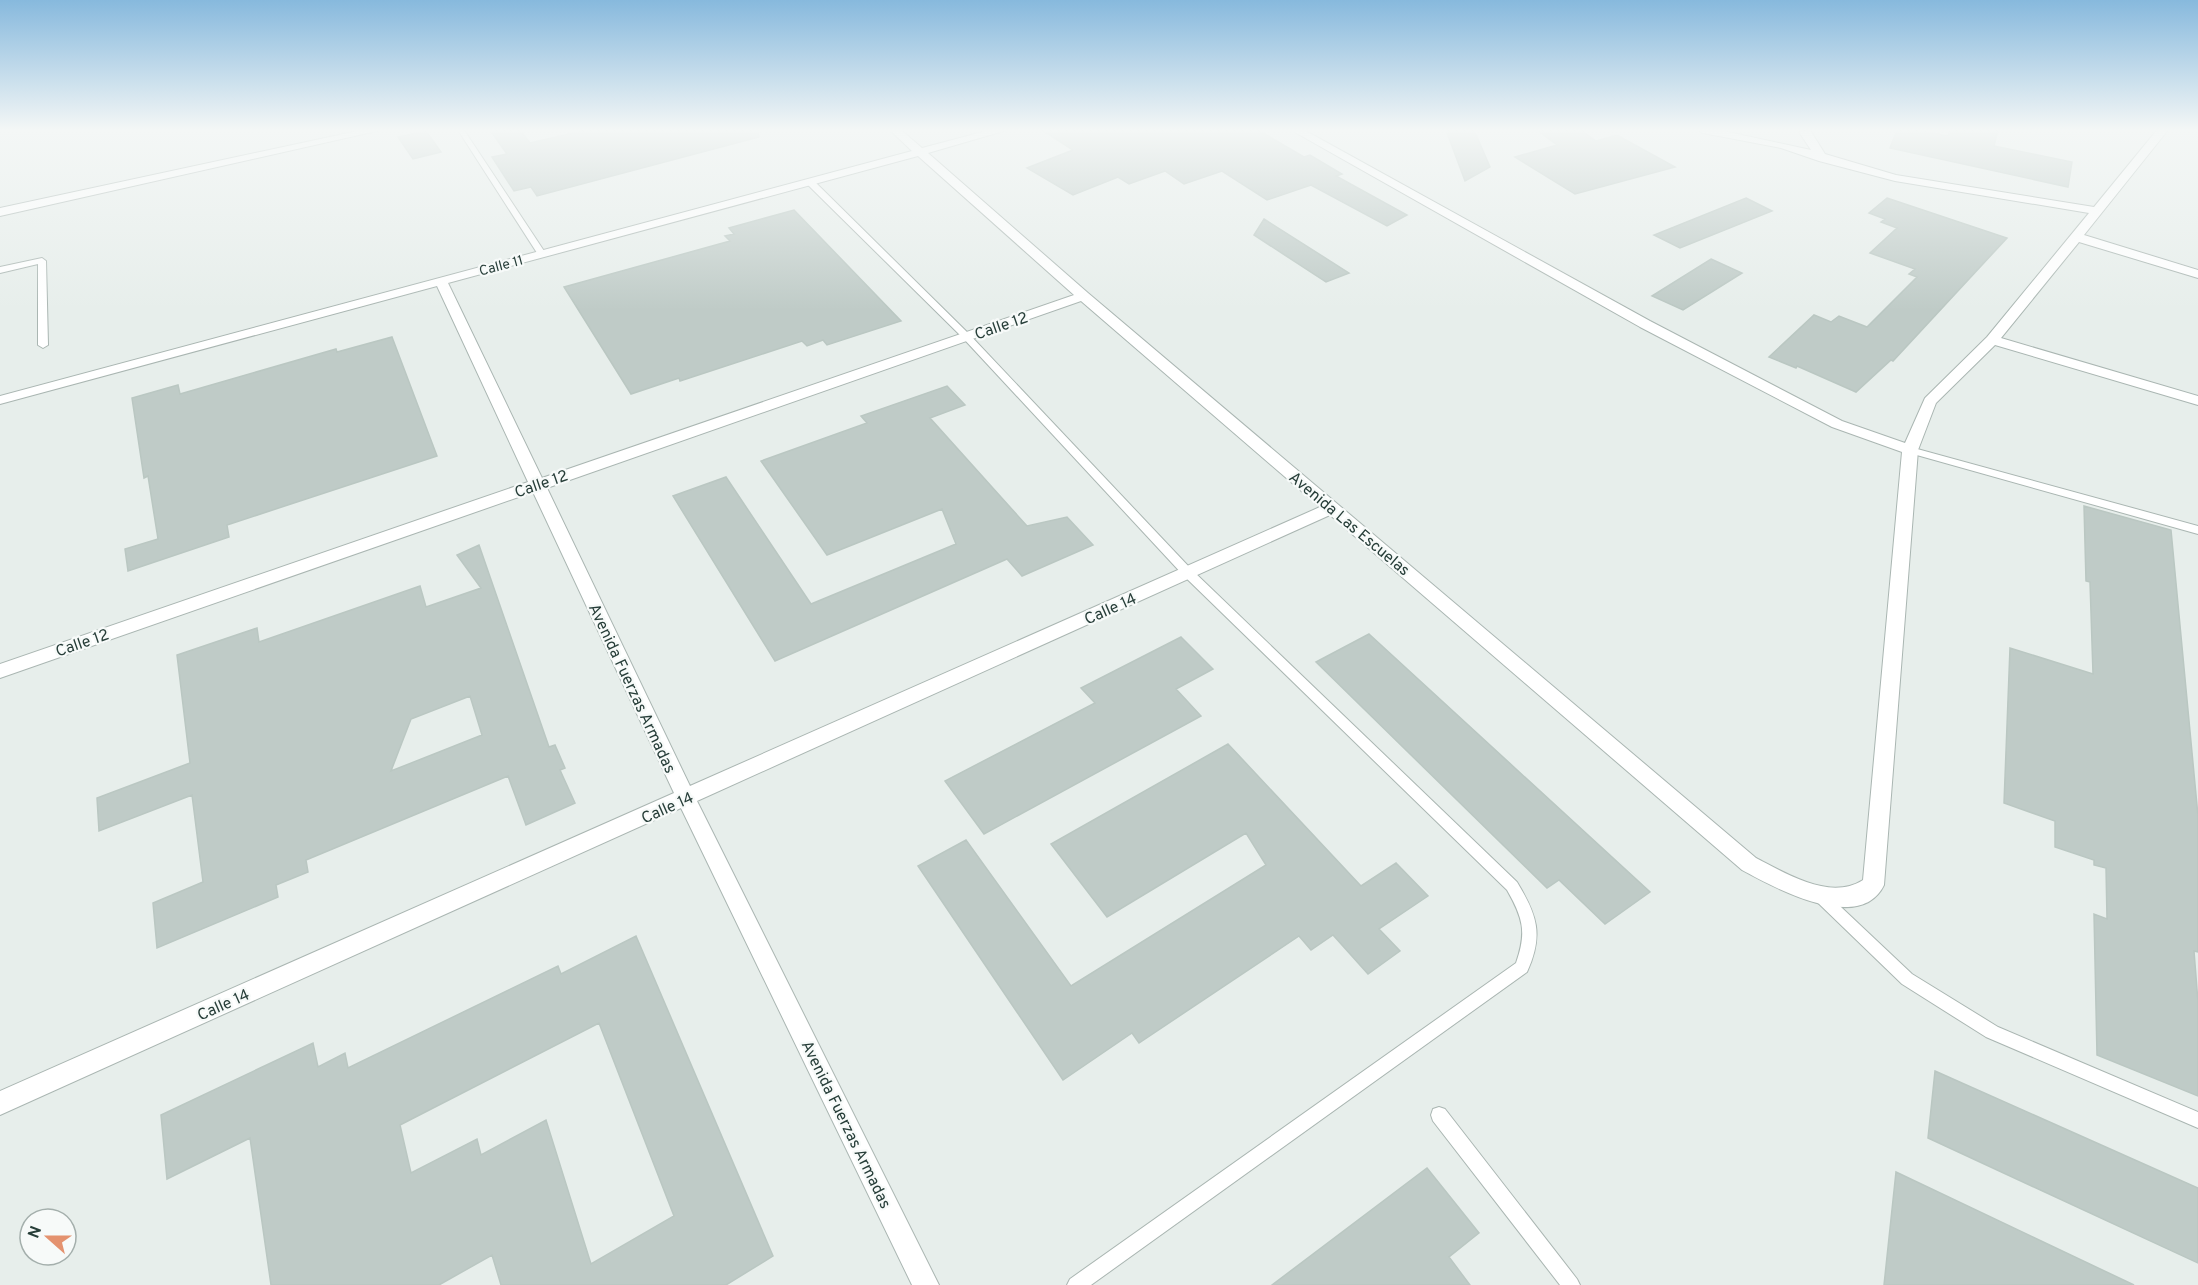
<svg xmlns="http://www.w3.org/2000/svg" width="2198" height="1285" viewBox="0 0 2198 1285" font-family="Overpass,sans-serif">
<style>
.building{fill:#bfcbc7;stroke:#bac7c2;stroke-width:1.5;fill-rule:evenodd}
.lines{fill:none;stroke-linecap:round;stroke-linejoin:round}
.lane-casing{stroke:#aab6b2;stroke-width:2}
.street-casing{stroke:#aab6b2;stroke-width:2}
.lane{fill:#fff;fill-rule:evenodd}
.street{fill:#fff;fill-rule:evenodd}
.labels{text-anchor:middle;stroke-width:4.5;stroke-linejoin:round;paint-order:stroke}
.far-street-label{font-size:14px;fill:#273e39;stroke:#f7faf9}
.street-label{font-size:16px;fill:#273e39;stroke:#f7faf9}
</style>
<rect width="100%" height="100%" fill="#e7eeeb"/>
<path class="building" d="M490,130H520L530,143L586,130H758L759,137L537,196L531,187L514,191L492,157L507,154Z
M1042,130H1258L1304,157L1310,155L1342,174L1336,176L1407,215L1387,226L1311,185L1267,200L1222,171L1184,184L1165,171L1129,184L1118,177L1073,195L1027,168L1073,150Z
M1446,130H1474L1490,167L1465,181Z
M1537,130H1581L1596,141L1617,135L1675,167L1575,194L1515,157L1557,145Z
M1897,130H1918L1948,136L1950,130H1998L1994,146L2072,162L2068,187L1890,148Z
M426,131L441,152L413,159L398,137Z
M1746,198L1772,211L1680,248L1654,235Z
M1887,198L2007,238L1893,361L1891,360L1856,392L1797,366L1796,368L1769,357L1814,315L1831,322L1839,316L1867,327L1917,277L1909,274L1915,269L1870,253L1897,228L1881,222L1885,219L1869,213Z
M794,210L901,321L827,345L823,340L807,346L802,341L680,381L679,378L631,394L564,287L730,241L725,236L734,234L729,228Z
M1264,219L1349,273L1326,282L1254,235Z
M1711,259L1742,273L1683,310L1652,296Z
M392,337L437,456L227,525L229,537L128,571L125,549L158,539L148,476L144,478L132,398L178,385L180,394L336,349L337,352Z
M947,386L965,405L930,418L1027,526L1067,517L1093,545L1022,576L1007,559L775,661L673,496L726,477L811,604L956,544L942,509L827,555L761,461L867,423L861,416Z
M2084,506L2171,530L2198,816V952L2194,951L2198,1002V1096L2097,1055L2094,914L2107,919L2106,868L2094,865V860L2055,847V821L2004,803L2010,648L2093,674L2090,582L2086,581Z
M479,545L549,747L555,745L565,768L560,770L575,803L526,825L508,776L306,860L308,872L276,885L278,897L157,948L153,903L203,882L192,795L99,831L97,798L190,763L177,655L257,628L259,642L420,586L426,607L481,588L457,555ZM470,696L482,735L391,771L411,719Z
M1369,634L1650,892L1605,924L1559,880L1547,888L1316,662Z
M1181,637L1213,669L1176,689L1201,716L984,834L945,781L1095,703L1081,688Z
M1228,744L1361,886L1396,863L1428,896L1379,929L1400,951L1368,974L1333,935L1311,950L1299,936L1139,1043L1132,1033L1063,1080L918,866L966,840L1071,986L1266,865L1246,833L1107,917L1051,844Z
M636,936L773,1256L726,1285H501L492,1255L439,1285H271L250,1138L167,1179L161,1115L313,1043L318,1067L345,1053L348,1068L558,966L561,974ZM599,1023L674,1216L591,1264L546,1120L481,1155L477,1139L411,1173L400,1125Z
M1935,1071L2198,1188V1263L1928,1138Z
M1427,1168L1479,1233L1449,1257L1470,1285H1272Z
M1896,1172L2134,1285H1884Z"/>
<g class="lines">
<defs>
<path id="lane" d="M458,130H464L546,254L545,256H539Z
M807,180H813L969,334L1192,570L1517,882C1537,915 1544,935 1527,972L1091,1285H1067L1070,1279L1516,963C1527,932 1523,918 1507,890L1184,576L963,338L807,184Z
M42,258L46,261L48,345L43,348L38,345V264L0,273V267Z
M1910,447L2198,526V534L1906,452V448Z
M1819,889L1824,891L1912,974L1998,1027L2198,1112V1128L1986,1037L1902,984L1814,899L1812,895L1814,891Z
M1439,1107L1445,1109L1577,1279L1580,1285H1560L1433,1121L1431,1115L1433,1109Z"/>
<path id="street" d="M362,130H381L0,216V208Z
M890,130H901L922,148L990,130H1007L928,153L1088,293L1756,858C1787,874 1830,901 1863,880L1902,452L1832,427L1640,327L1291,130H1304L1650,321L1842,421L1905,443L1925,398L1987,337L2089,213L1895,181L1819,161L1781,148L1703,133L1698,130H1719L1811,150L1799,132L1810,130L1825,154L1896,175L2094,207L2157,130H2168L2084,235L2198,270V278L2079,242L2001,338L2198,396V405L1995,345L1936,403L1918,450L1884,885C1860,935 1773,887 1742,870L1330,515L697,801L939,1285H912L681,808L0,1115V1091L674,793L533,492L0,678V664L528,482L437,286L0,404V396L912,151ZM918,156L1074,295L542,478L448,283ZM1081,301L1320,507L690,786L547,488Z"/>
</defs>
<use href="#lane" class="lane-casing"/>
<use href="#street" class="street-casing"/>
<use href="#lane" class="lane"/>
<use href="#street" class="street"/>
</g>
<linearGradient id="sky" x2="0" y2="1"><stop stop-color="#87b9dd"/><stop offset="0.42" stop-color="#f4f7f6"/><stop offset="1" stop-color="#f4f7f6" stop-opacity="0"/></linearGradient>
<rect width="2198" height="310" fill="url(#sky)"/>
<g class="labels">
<g class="far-street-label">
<text transform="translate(501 265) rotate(-15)" y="5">Calle 11</text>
</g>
<g class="street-label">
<text transform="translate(1001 325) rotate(-19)" y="6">Calle 12</text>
<text transform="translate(541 483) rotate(-19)" y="6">Calle 12</text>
<text transform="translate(1350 523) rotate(40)" y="6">Avenida Las Escuelas</text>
<text transform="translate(1110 608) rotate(-24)" y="6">Calle 14</text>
<text transform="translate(82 642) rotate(-19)" y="6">Calle 12</text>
<text transform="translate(633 688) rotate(65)" y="6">Avenida Fuerzas Armadas</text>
<text transform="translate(667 807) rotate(-24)" y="6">Calle 14</text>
<text transform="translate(223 1004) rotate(-24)" y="6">Calle 14</text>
<text transform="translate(847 1124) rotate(64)" y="6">Avenida Fuerzas Armadas</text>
</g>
</g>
<g transform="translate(48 1237) rotate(291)"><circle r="28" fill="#f7faf9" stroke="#a4afac" stroke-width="1.5"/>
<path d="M0-4.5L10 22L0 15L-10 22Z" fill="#e4926f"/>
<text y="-9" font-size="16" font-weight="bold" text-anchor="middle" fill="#273e39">N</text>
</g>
</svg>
